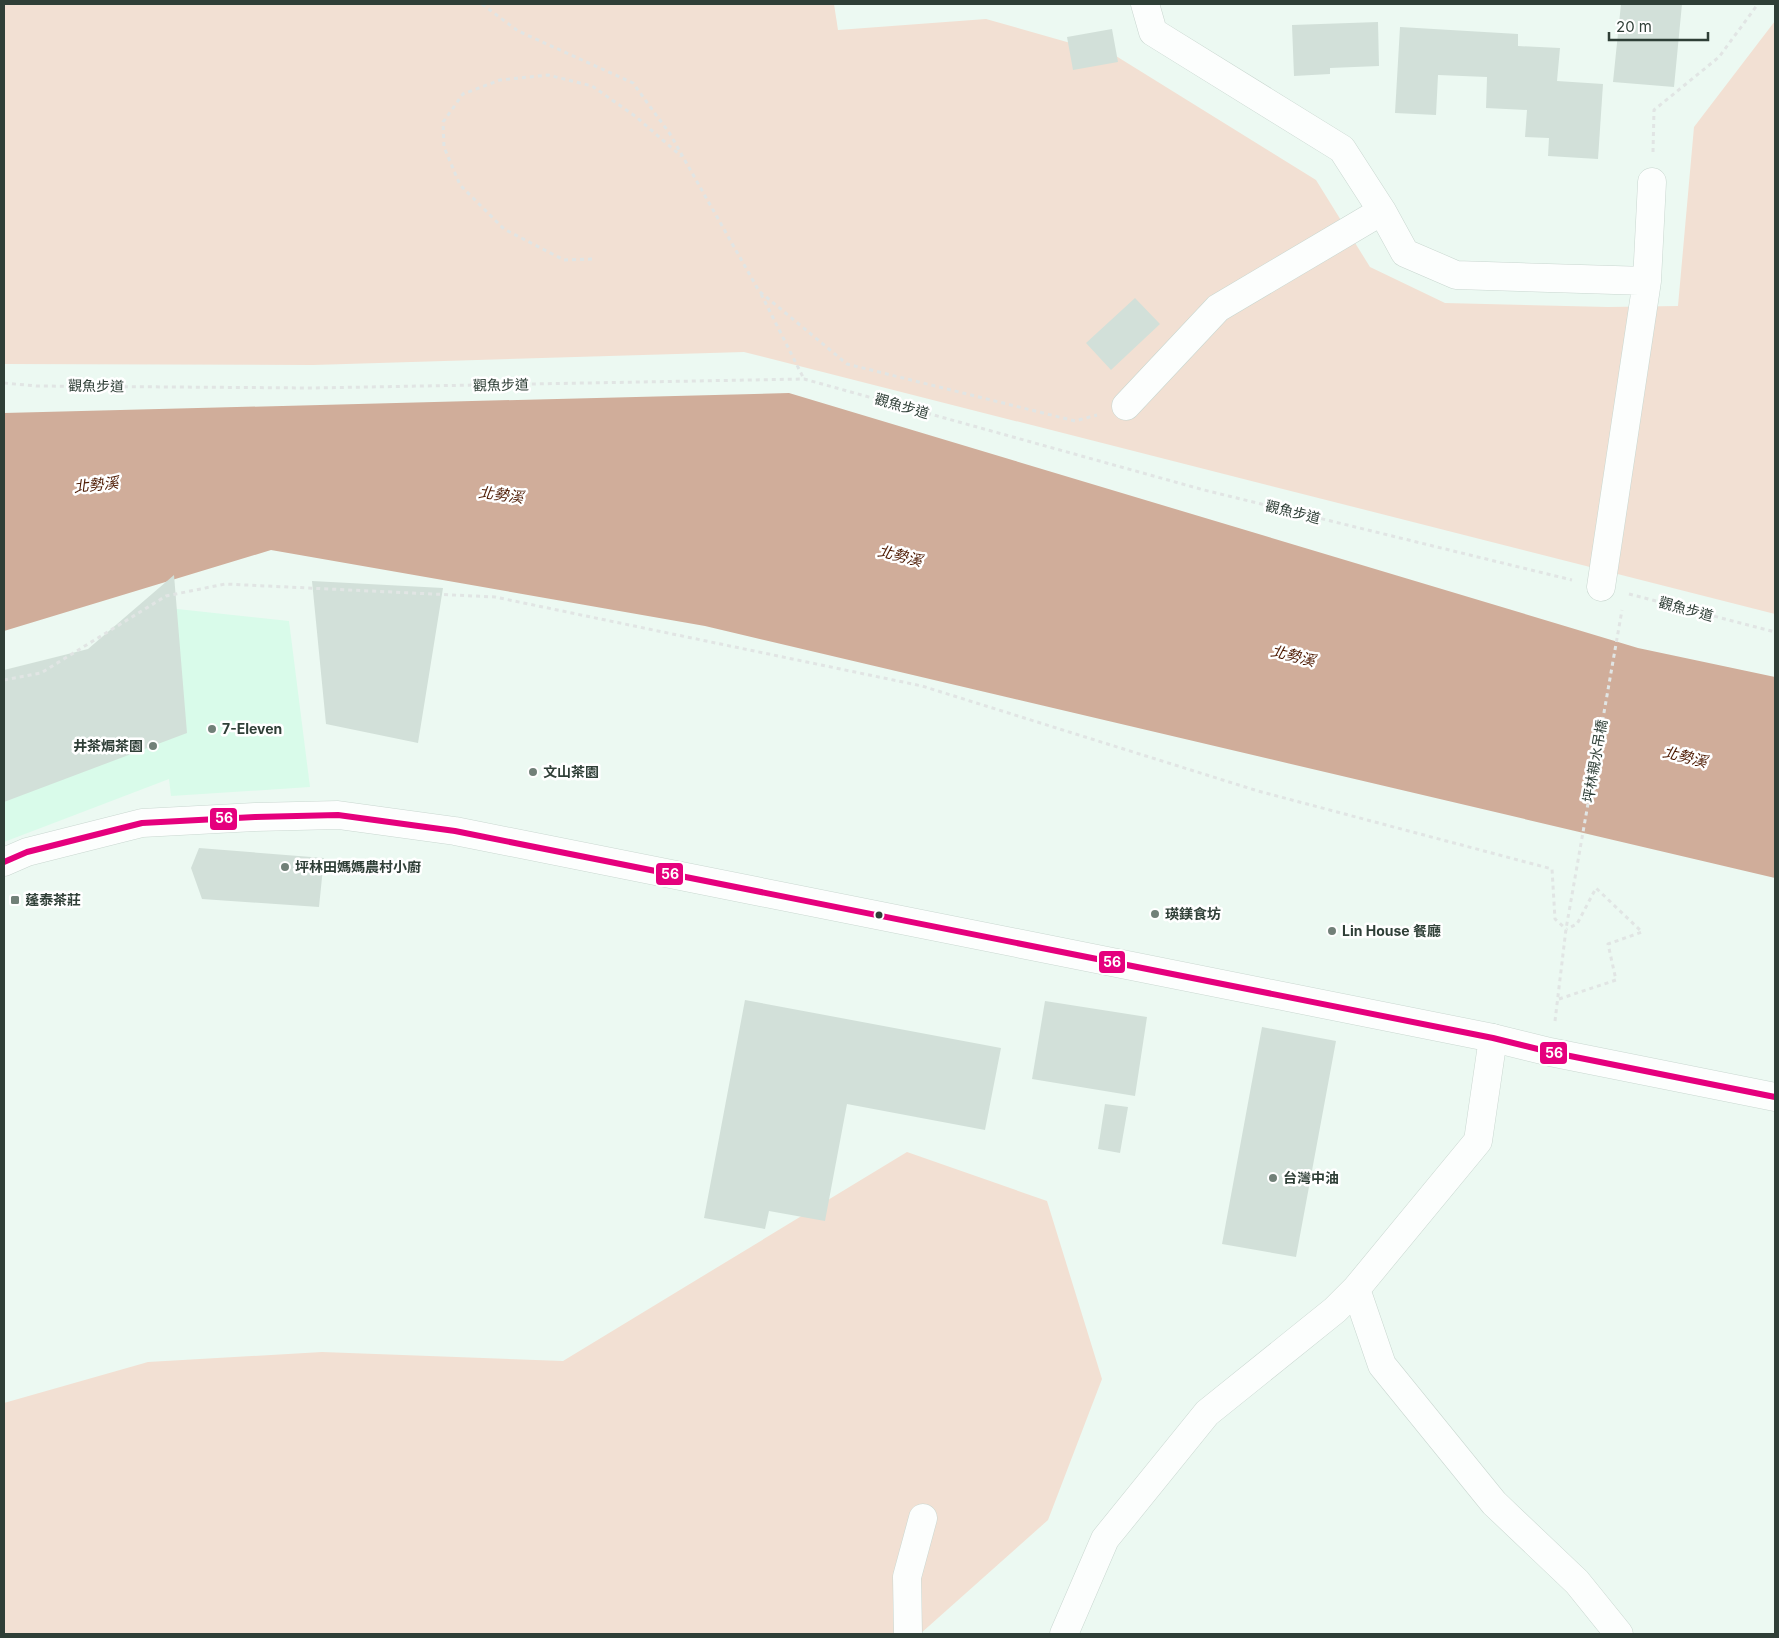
<svg xmlns="http://www.w3.org/2000/svg" width="1779" height="1638" viewBox="0 0 1779 1638" font-family="Inter,'Noto Sans TC',sans-serif">
<style>
.built{fill:#d9fbea}
.green{fill:#f2e0d3}
.water{fill:#d0ad9a}
.building{fill:#d2e0d9}
.lines{fill:none;stroke-linecap:round;stroke-linejoin:round}
.minor-casing{stroke:#c9d7d0;stroke-width:29}
.major-casing{stroke:#c9d7d0;stroke-width:29}
.path{stroke:#e1e5e4;stroke-width:3;stroke-dasharray:4 4;stroke-linecap:butt}
.minor{stroke:#fcfefd;stroke-width:28}
.major{stroke:#fcfefd;stroke-width:28}
.bus-1-casing{stroke:#fff;stroke-width:10}
.bus-1{stroke:#e5007d;stroke-width:6}
.poi-dot{fill:#718078;stroke:#fff;stroke-width:2}
.bus-dot{fill:#2f3f37;stroke:#fff;stroke-width:2}
.labels{text-anchor:middle;stroke-width:5;stroke-linejoin:round;paint-order:stroke}
.street-label{font-size:14px;fill:#2f3f37;stroke:#fff}
.poi-label{font-size:14px;font-weight:bold;fill:#2f3f37;stroke:#fff;text-anchor:start}
.water-label{font-size:15px;font-style:italic;fill:#4d1900;stroke:#fff}
.line-badge{stroke:#fff;stroke-width:2}
.badge-label{font-size:14px;text-anchor:middle;font-weight:bold;fill:#fff}
</style>
<rect width="100%" height="100%" fill="#ecf9f2"/>
<path class="built" d="M168,608L289,621L310,787L171,796L169,779L4,842V706L49,699Z"/>
<path class="green" d="M4,4H834L838,30L986,19L1116,56L1316,180L1370,267L1445,303L1608,307L1678,306L1694,127L1775,21V614L744,352L313,365L4,364Z
M907,1152L1047,1201L1102,1379L1048,1520L920,1634H4V1403L148,1362L322,1352L563,1361Z"/>
<path class="water" d="M789,393L1638,648L1775,677V878L705,626L271,550L4,631V413Z"/>
<path class="building" d="M1621,4H1682L1674,87L1613,82Z
M1378,22L1379,66L1330,68V74L1294,76L1292,25Z
M1400,27L1518,34V46L1560,48L1557,81L1603,84L1598,159L1548,156L1549,138L1525,137L1527,110L1486,108L1487,77L1438,75L1436,115L1395,113Z
M1112,29L1118,62L1073,70L1067,37Z
M1135,298L1160,324L1111,370L1086,343Z
M174,575L187,733L4,802V670L88,649Z
M312,581L443,588L418,743L326,724Z
M199,848L324,858L319,907L202,899L191,868Z
M745,1000L1001,1048L985,1130L847,1104L825,1221L769,1211L765,1229L704,1218Z
M1045,1001L1147,1017L1135,1096L1032,1079Z
M1262,1027L1336,1041L1296,1257L1222,1244Z
M1105,1104L1128,1107L1120,1153L1098,1149Z"/>
<g class="lines">
<defs>
<path id="minor" d="M1145,4L1153,32L1342,149L1382,211L1405,253L1456,275L1647,281
M1126,406L1218,308L1382,211
M1601,587L1647,281L1652,182
M1356,1289L1382,1365L1494,1503L1577,1582L1619,1634
M908,1634L907,1577L923,1518
M1064,1634L1105,1539L1207,1413L1335,1310L1356,1289L1478,1141L1493,1038"/>
<path id="major" d="M4,862L27,852L142,823L255,817L338,815L455,831L1493,1038L1550,1052L1775,1097"/>
</defs>
<use href="#minor" class="minor-casing"/>
<use href="#major" class="major-casing"/>
<path class="path" d="M482,4L518,31L633,83L670,134L759,291L847,364L1075,421L1097,415
M1653,152L1654,110L1719,57L1758,4
M592,259L564,260L504,229L460,185L444,147L443,122L463,94L500,80L548,75L592,86L635,116L681,156
M761,294L804,379
M4,383L36,386L313,388L804,379L1204,490L1572,580
M1629,594L1775,632
M4,680L41,673L166,596L225,584L495,597L922,686L1258,791L1552,869L1555,919L1566,929
M1559,999L1616,980L1608,944L1642,932L1596,888L1577,924L1567,929
M1555,1021L1566,929L1622,610"/>
<use href="#minor" class="minor"/>
<use href="#major" class="major"/>
<defs>
<path id="bus-1" d="M4,862L27,852L142,823L255,817L338,815L455,831L1493,1038L1550,1052L1775,1097"/>
</defs>
<use href="#bus-1" class="bus-1-casing"/>
<use href="#bus-1" class="bus-1"/>
</g>
<g class="poi-dot">
<circle cx="212" cy="729" r="5"/>
<circle cx="153" cy="746" r="5"/>
<circle cx="533" cy="772" r="5"/>
<circle cx="285" cy="867" r="5"/>
<rect x="10" y="895" width="10" height="10" rx="2.5"/>
<circle cx="1155" cy="914" r="5"/>
<circle cx="1332" cy="931" r="5"/>
<circle cx="1273" cy="1178" r="5"/>
</g>
<circle class="bus-dot" cx="879" cy="915" r="4.5"/>
<g class="labels">
<g class="street-label">
<text transform="translate(501 385) rotate(-1)" y="5">觀魚步道</text>
<text transform="translate(96 386) rotate(1)" y="5">觀魚步道</text>
<text transform="translate(902 406) rotate(16)" y="5">觀魚步道</text>
<text transform="translate(1293 512) rotate(14)" y="5">觀魚步道</text>
<text transform="translate(1686 609) rotate(15)" y="5">觀魚步道</text>
<text transform="translate(1595 761) rotate(-80)" y="5">坪林親水吊橋</text>
</g>
<g class="poi-label">
<text x="222" y="734">7-Eleven</text>
<text x="143" y="751" text-anchor="end">井茶焗茶園</text>
<text x="543" y="777">文山茶園</text>
<text x="295" y="872">坪林田媽媽農村小廚</text>
<text x="25" y="905">蓬泰茶莊</text>
<text x="1165" y="919">瑛鎂食坊</text>
<text x="1342" y="936">Lin House 餐廳</text>
<text x="1283" y="1183">台灣中油</text>
</g>
<g class="water-label">
<text transform="translate(96 485) rotate(-6)" y="5">北勢溪</text>
<text transform="translate(501 495) rotate(7)" y="5">北勢溪</text>
<text transform="translate(900 556) rotate(14)" y="5">北勢溪</text>
<text transform="translate(1293 656) rotate(14)" y="5">北勢溪</text>
<text transform="translate(1685 757) rotate(14)" y="5">北勢溪</text>
</g>
</g>
<g class="line-badge">
<rect x="209" y="807" width="29" height="24" rx="5" fill="#e5007d"/>
<rect x="655" y="862" width="29" height="24" rx="5" fill="#e5007d"/>
<rect x="1098" y="950" width="28" height="24" rx="5" fill="#e5007d"/>
<rect x="1539" y="1041" width="29" height="24" rx="5" fill="#e5007d"/>
</g>
<g class="badge-label">
<text x="224" y="823">56</text>
<text x="670" y="879">56</text>
<text x="1112" y="967">56</text>
<text x="1554" y="1058">56</text>
</g>
<rect width="1779" height="1638" fill="none" stroke="#2f3f37" stroke-width="10"/>
<path d="M1609 32v8h99v-8" fill="none" stroke="#2f3f37" stroke-width="2.5"/>
<text x="1616" y="32" font-size="15" fill="#2f3f37" stroke="#ffffff" stroke-width="4" paint-order="stroke">20 m</text>
</svg>
